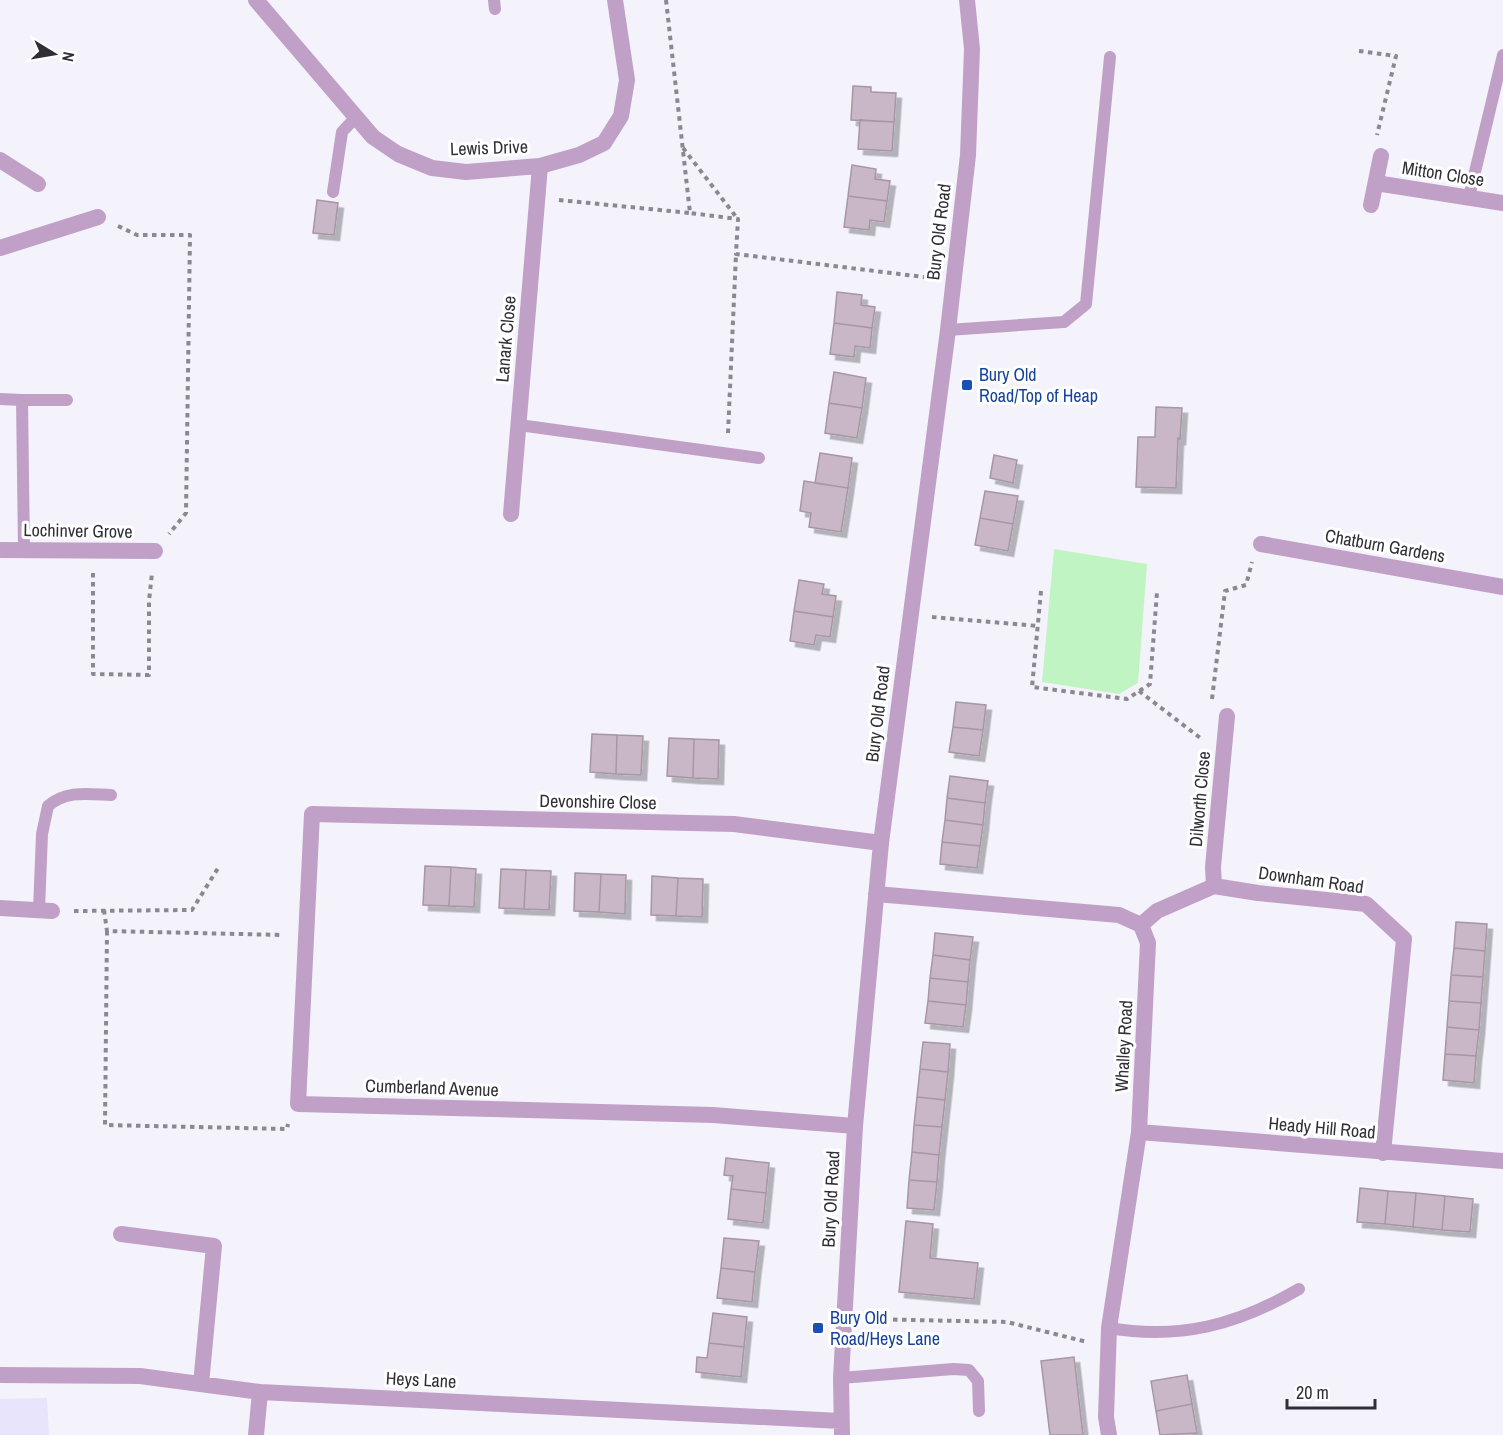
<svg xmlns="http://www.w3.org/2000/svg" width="1503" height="1435" viewBox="0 0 1503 1435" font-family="'Archivo Narrow',sans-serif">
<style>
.built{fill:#e8e4fc}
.green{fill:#c0f4c2}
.building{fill:#c9b7c7;stroke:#a796a5;stroke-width:1.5;filter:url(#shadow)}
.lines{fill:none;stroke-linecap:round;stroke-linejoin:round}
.path{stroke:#8a8991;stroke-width:4;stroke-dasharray:4.5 4.5;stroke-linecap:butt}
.service{stroke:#c1a0c8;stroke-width:12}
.minor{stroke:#c1a0c8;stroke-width:16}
.transit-dot{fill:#1a4fb4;stroke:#fff;stroke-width:2}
.labels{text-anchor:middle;stroke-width:6;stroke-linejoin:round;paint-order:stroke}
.street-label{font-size:18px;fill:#302f37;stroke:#fff}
.transit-label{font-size:18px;fill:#164399;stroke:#fff;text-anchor:start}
</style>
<defs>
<filter id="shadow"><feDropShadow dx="5.5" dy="5.5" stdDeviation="0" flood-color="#0004"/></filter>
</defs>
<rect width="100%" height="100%" fill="#f4f3fc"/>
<path class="built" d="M47,1398L49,1435H0V1399Z"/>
<path class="green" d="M1054,549L1147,564L1138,683L1119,694L1042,682Z"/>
<path class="building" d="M853,86L871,87V92L896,93L894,122L851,120Z
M860,120L894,122L892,151L858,149Z
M852,165L876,169L875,179L890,181L887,201L848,196Z
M848,196L887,201L884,222L870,220L869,230L844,227Z
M317,200L338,203L334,235L313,233Z
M837,292L862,295L861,305L875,307L872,328L834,323Z
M834,323L872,328L870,348L855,346L854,357L830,354Z
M834,372L866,378L862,408L829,403Z
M829,403L862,408L857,438L825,433Z
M1156,407L1182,408L1180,439L1178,438L1176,488L1136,487L1138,437H1155Z
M820,453L852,458L848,488L815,483Z
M994,455L1017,460L1013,483L990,478Z
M804,481L848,488L841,532L809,527L811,513L800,511Z
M985,491L1018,496L1013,524L980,518Z
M980,518L1013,524L1008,551L975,545Z
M799,580L824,584L822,594L836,596L833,617L794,611Z
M794,611L833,617L830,637L816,635L814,645L790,641Z
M956,702L986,705L983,730L953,727Z
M953,727L983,730L979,756L949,752Z
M592,734L617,735L616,774L590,772Z
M617,735L643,736L641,775L616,774Z
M669,738L694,739L693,778L667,776Z
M694,739L719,740L718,779L693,778Z
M950,776L988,781L985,803L947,798Z
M947,798L985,803L983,825L945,820Z
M945,820L983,825L980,846L942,842Z
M942,842L980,846L977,868L940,864Z
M425,866L451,867L449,906L423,905Z
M451,867L476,869L474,907L449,906Z
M501,869L526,870L524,909L499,908Z
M526,870L551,871L549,910L524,909Z
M575,873L601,874L599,912L574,911Z
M601,874L626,875L625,914L599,912Z
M652,876L678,878L676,916L651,915Z
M678,878L703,879L702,917L676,916Z
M1456,922L1487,924L1485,951L1454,948Z
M935,933L973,937L970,960L933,955Z
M1454,948L1485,951L1483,977L1451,975Z
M933,955L970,960L968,982L930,978Z
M1451,975L1483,977L1481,1003L1449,1001Z
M930,978L968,982L966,1005L928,1001Z
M928,1001L966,1005L963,1027L925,1023Z
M1449,1001L1481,1003L1479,1030L1447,1027Z
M1447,1027L1479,1030L1476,1056L1445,1054Z
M923,1042L950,1044L948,1072L920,1069Z
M1445,1054L1476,1056L1474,1083L1443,1080Z
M920,1069L948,1072L945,1100L917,1097Z
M917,1097L945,1100L942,1127L914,1125Z
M914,1125L942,1127L939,1155L912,1152Z
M912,1152L939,1155L937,1182L909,1180Z
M726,1158L769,1163L766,1193L731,1189L733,1176L724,1175Z
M909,1180L937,1182L934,1210L907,1208Z
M1360,1188L1388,1191L1385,1224L1357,1222Z
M731,1189L766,1193L763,1223L728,1219Z
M1388,1191L1416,1193L1413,1227L1385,1224Z
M1416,1193L1445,1196L1442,1230L1413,1227Z
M1445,1196L1473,1199L1470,1232L1442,1230Z
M906,1221L933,1224L930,1258L978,1263L974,1299L899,1292Z
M724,1238L759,1241L755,1272L721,1268Z
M721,1268L755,1272L752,1302L717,1298Z
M713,1313L747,1317L744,1347L709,1343Z
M709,1343L744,1347L741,1377L696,1372L697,1357L707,1358Z
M1074,1357L1083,1435H1050L1041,1361Z
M1187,1375L1192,1404L1156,1411L1151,1381Z
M1192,1404L1197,1433L1160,1435L1156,1411Z"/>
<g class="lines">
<path class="path" d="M666,0L690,213L738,219L736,254L932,278
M1359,51L1396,56L1377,135
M683,148L737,218
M559,200L690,213
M118,226L137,235H190L186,513L169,534
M728,433L736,254
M93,573V674L149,675V601L152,573
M1041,591L1032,687L1127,699L1150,684L1157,592
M932,617L1038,626
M1139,691L1203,740
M1212,699L1225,591L1246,585L1252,562
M104,910L107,931L283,935
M74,911L192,910L220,865
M107,931L105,1125L287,1129L288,1124
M866,1319L1007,1322L1087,1342"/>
<path class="service" d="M494,0L495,9
M333,192L342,132L356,117
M1469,197L1503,55
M948,330L1064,322L1086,304L1110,57
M0,399L22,400L24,549
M22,400H67
M519,425L759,458
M39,910L42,834L48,806C66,790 88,794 111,795
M1109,1328C1180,1340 1237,1325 1299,1289
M841,1378L953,1369L969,1370L978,1381L979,1411"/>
<path class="minor" d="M256,0L373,137L398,154L432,168L466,172L540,166L579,155L604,143L621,116L627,80L615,0
M0,160L38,184
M1376,183L1503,203
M1371,205L1381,156
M0,248L98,217
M511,514L540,166
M1261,544L1503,587
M0,550L155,551
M1214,886L1213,867L1227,716
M876,894L1119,915L1141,925L1148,943L1139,1132L1109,1328L1106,1417L1109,1435
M0,908L52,911
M1141,925L1157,911L1214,886L1258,893L1366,904L1404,939L1383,1153
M855,1126L713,1115L298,1104L312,814L734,824L881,843
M1139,1132L1503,1161
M121,1234L214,1246L201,1384
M0,1375L140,1376L260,1392L841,1421
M256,1435L260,1392
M842,1435L841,1378L855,1126L881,843L948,330L968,155L972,49L967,0"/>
</g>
<g class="transit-dot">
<rect x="961" y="379" width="12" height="12" rx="3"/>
<rect x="812" y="1322" width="12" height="12" rx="3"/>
</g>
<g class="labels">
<g class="street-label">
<text transform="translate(489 148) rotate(-2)" y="6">Lewis Drive</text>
<text transform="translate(1443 174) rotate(9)" y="6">Mitton Close</text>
<text transform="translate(939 232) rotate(-83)" y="6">Bury Old Road</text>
<text transform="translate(506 339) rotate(-85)" y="6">Lanark Close</text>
<text transform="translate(78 531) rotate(1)" y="6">Lochinver Grove</text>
<text transform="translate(1385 546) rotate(10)" y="6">Chatburn Gardens</text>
<text transform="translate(878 714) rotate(-83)" y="6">Bury Old Road</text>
<text transform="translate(1200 799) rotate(-85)" y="6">Dilworth Close</text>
<text transform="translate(598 802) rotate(1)" y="6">Devonshire Close</text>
<text transform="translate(1311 880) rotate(8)" y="6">Downham Road</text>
<text transform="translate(1124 1046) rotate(-87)" y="6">Whalley Road</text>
<text transform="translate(432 1088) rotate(2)" y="6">Cumberland Avenue</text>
<text transform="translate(1322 1128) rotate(5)" y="6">Heady Hill Road</text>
<text transform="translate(831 1199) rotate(-87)" y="6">Bury Old Road</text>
<text transform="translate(421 1380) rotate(3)" y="6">Heys Lane</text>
</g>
<g class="transit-label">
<text x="979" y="381">Bury Old<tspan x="979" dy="21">Road/Top of Heap</tspan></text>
<text x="830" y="1324">Bury Old<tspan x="830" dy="21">Road/Heys Lane</tspan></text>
</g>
</g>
<g transform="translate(54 54) rotate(101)" stroke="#ffffff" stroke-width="4.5" paint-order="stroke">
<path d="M0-4.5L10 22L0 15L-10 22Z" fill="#302f37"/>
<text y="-9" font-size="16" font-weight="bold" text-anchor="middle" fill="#302f37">N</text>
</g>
<path d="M1287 1399v9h88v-9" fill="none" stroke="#302f37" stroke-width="3"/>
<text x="1296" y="1399" font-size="18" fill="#302f37" stroke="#ffffff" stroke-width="4.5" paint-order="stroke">20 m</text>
</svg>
